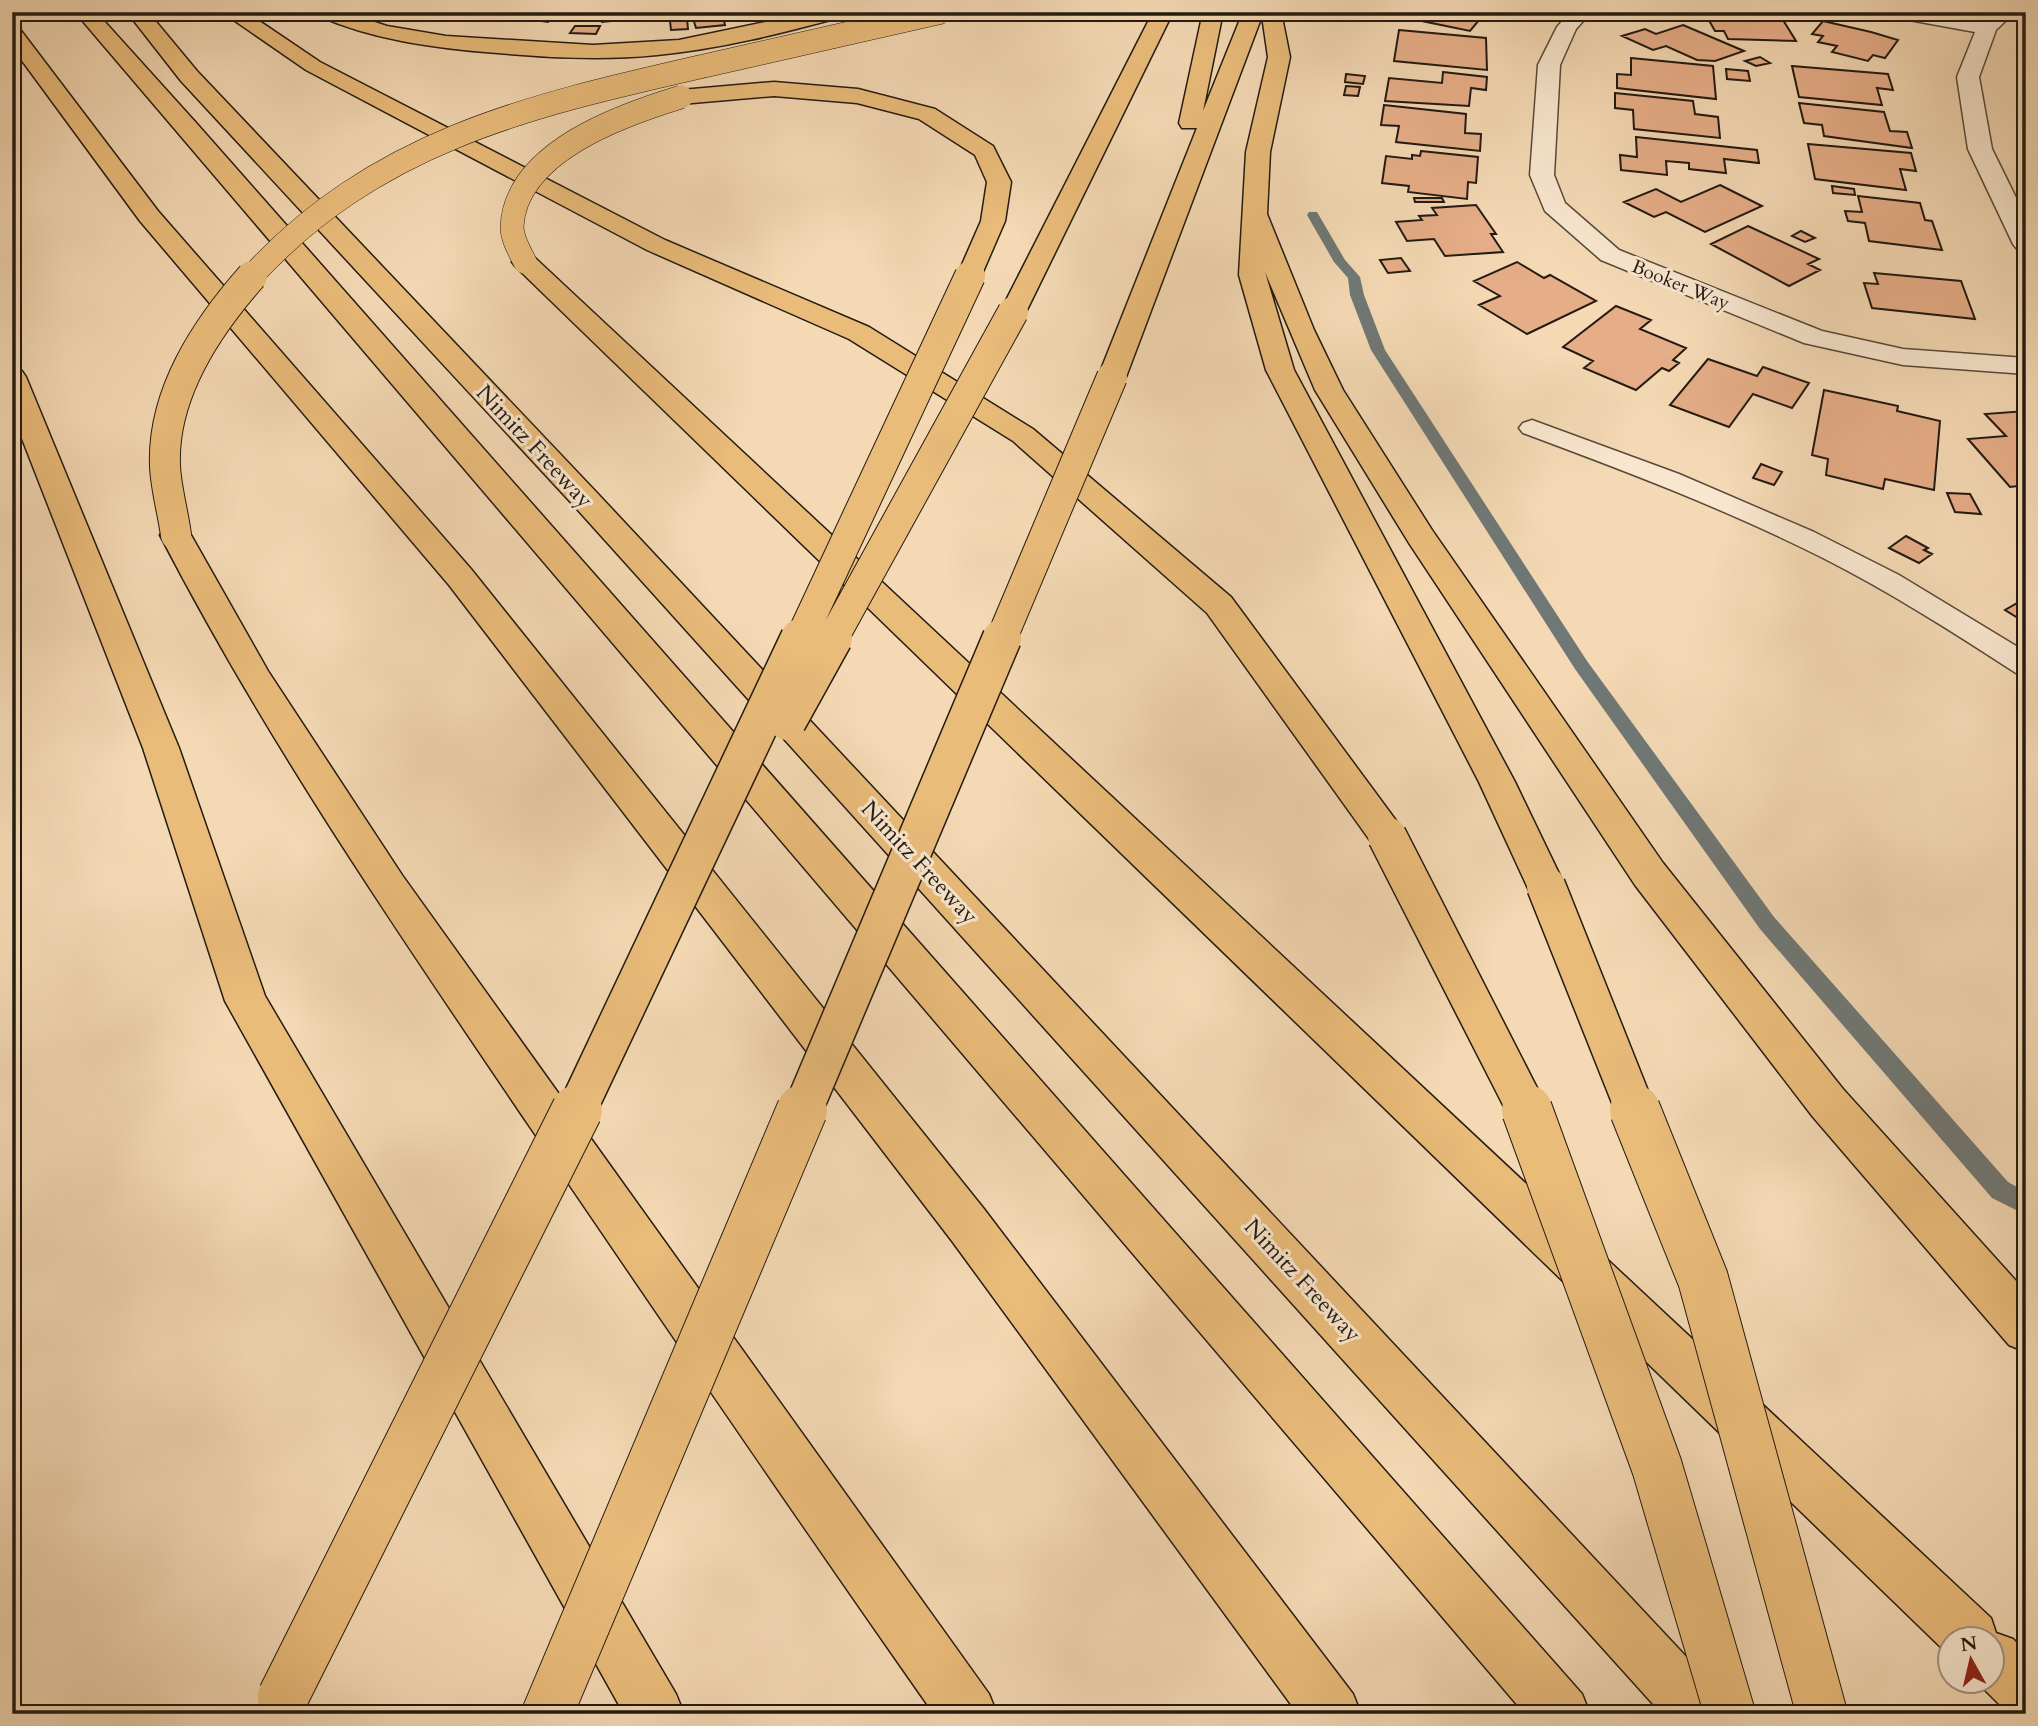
<svg xmlns="http://www.w3.org/2000/svg" width="2038" height="1726" viewBox="0 0 2038 1726" font-family="Cardo,serif">
<style>
.lines{fill:none;stroke-linecap:round;stroke-linejoin:round}
.stream{fill:#6f7876;fill-rule:evenodd}
.building{fill:#e6ae88;stroke:#231a12;stroke-width:2}
.service-casing{stroke:#574a3a;stroke-width:3}
.minor-casing{stroke:#574a3a;stroke-width:3}
.motorway-casing{stroke:#231a12;stroke-width:3}
.service{fill:#f8e6ce;fill-rule:evenodd}
.minor{fill:#f8e6ce;fill-rule:evenodd}
.motorway{fill:#eabc7a;fill-rule:evenodd}
.motorway-bridge-far3-casing{stroke:#231a12;stroke-width:24;stroke-linecap:butt}
.motorway-bridge-far2-casing{stroke:#231a12;stroke-width:32;stroke-linecap:butt}
.motorway-bridge-far1-casing{stroke:#231a12;stroke-width:41;stroke-linecap:butt}
.motorway-bridge-casing{stroke:#231a12;stroke-width:52;stroke-linecap:butt}
.motorway-bridge-far3{stroke:#eabc7a;stroke-width:23}
.motorway-bridge-far2{stroke:#eabc7a;stroke-width:30}
.motorway-bridge-far1{stroke:#eabc7a;stroke-width:38}
.motorway-bridge{stroke:#eabc7a;stroke-width:50}
.labels{text-anchor:middle;stroke-width:6;stroke-linejoin:round;paint-order:stroke}
.far-street-label{font-size:19px;fill:#231a12;stroke:#f8e6ce}
.street-label{font-size:23px;fill:#231a12;stroke:#f8e6ce}
</style>
<rect width="100%" height="100%" fill="#f4d9b4"/>
<filter id="stains"><feTurbulence type="fractalNoise" baseFrequency=".00286" numOctaves="4"/><feColorMatrix values="0 0 0 0 .2 0 0 0 0 .09 0 0 0 0 .02 0 0 0 .5 -.17"/></filter>
<radialGradient id="worn" r=".72"><stop offset=".6" stop-color="#630" stop-opacity="0"/><stop offset="1" stop-color="#630" stop-opacity=".3"/></radialGradient>
<g class="lines">
<path class="stream" d="M1309,212H1317L1345,260L1360,277L1364,295L1385,350L1587,661L1774,917L2008,1182L2026,1192V1215L1992,1198L1760,929L1575,669L1371,350L1350,295L1348,278L1334,262L1307,215Z"/>
</g>
<path class="building" d="M510,12H560L548,22L506,16Z
M601,12H651L652,17L602,22Z
M722,12L725,25L696,28L692,15Z
M1430,12H1492L1485,21L1479,20L1470,31L1422,21Z
M1706,15L1783,20L1796,41L1728,39L1724,31H1715Z
M687,19L688,29L671,30L670,21Z
M1823,21L1871,32L1898,40L1885,58L1873,55L1868,61L1832,52L1837,46L1818,42L1823,36L1812,34Z
M1683,25L1744,51L1715,61L1697,60L1666,46L1653,50L1622,36L1645,29L1656,34Z
M575,26H600L596,34L570,33Z
M1399,30L1486,38L1487,70L1394,61Z
M1760,57L1770,63L1756,66L1745,61Z
M1631,58L1713,66L1716,99L1617,88V74L1631,75Z
M1792,66L1888,74L1893,90L1877,88L1882,105L1799,97Z
M1726,69L1748,71L1750,81L1727,79Z
M1443,72L1487,77L1486,90L1471,88L1469,106L1385,101L1389,78L1442,83Z
M1346,74L1365,76L1363,84L1345,82Z
M1346,86L1360,87L1358,96L1344,95Z
M1615,93L1693,101L1695,114L1718,117L1720,138L1634,129L1633,110L1615,108Z
M1799,103L1884,112L1890,131L1907,132L1912,148L1824,136L1822,125L1804,123Z
M1384,105L1466,114L1465,133L1481,134L1480,151L1396,142L1399,126L1381,125Z
M1636,137L1757,150L1759,163L1724,159L1726,173L1689,169V163L1666,161L1667,175L1621,170L1620,155L1637,157Z
M1808,144L1911,153L1916,171L1900,169L1906,190L1815,179Z
M1421,151L1478,157L1476,183L1468,182L1467,199L1408,192L1409,186L1382,183L1386,156L1412,159V155L1420,156Z
M1720,185L1762,206L1705,232L1666,212L1654,217L1624,202L1656,189L1681,202Z
M1832,186L1854,189L1855,195L1833,193Z
M1858,196L1920,203L1925,220L1932,221L1942,250L1869,241L1865,223L1848,221L1845,211L1862,212Z
M1414,198H1442L1444,202H1415Z
M1476,205L1496,234H1491L1503,252L1445,256L1434,239L1407,241L1396,222L1422,220L1419,216L1437,215L1432,208Z
M1748,226L1819,259L1808,264L1820,270L1789,286L1711,244Z
M1801,231L1815,238L1805,242L1792,236Z
M1401,258L1410,271L1388,273L1380,260Z
M1517,262L1544,278L1550,275L1596,301L1527,334L1479,305L1500,296L1474,281Z
M1874,273L1961,281L1975,319L1872,308L1864,283L1878,284Z
M1616,306L1651,320L1640,329L1686,348L1673,360L1679,363L1669,371L1662,368L1636,390L1584,368L1593,361L1563,347Z
M1708,359L1757,376L1763,367L1809,383L1792,408L1753,394L1729,427L1670,405Z
M1824,390L1898,406L1897,411L1940,421L1934,490L1885,479L1883,489L1826,475L1828,459L1812,455Z
M2026,411V485L2010,487L1968,439L2006,436L1985,414Z
M1761,464L1782,472L1774,485L1753,478Z
M1947,493L1970,494L1981,514L1955,512Z
M1906,536L1928,548L1924,550L1932,554L1919,563L1889,548Z
M2026,598V623L2005,610Z"/>
<g class="lines">
<defs>
<path id="service" d="M1532,420L1679,474L1814,532L1899,575L2026,652V676L2016,673C1953,632 1890,592 1823,558C1726,509 1625,471 1523,433L1519,428L1523,423Z"/>
<path id="minor" d="M1570,12H1591L1576,29L1560,65L1554,175L1565,203L1619,250L1822,331L1903,349L2026,358V374L1903,365L1804,343L1601,260L1545,211L1530,175L1538,65L1557,27Z
M1888,12H1933L1983,21L1993,12H2015L1996,30L1979,77L1992,149L2026,218V251L2017,249L2013,244L1968,149L1957,77L1975,32L1898,18Z"/>
<path id="motorway" d="M75,12H96L198,125L1582,1694L1590,1714H1525Z
M127,12H148L197,71L598,494L1721,1694L1729,1714H1662L576,508L181,81Z
M222,12H246L320,62L665,240L869,327L1033,429L1231,597L1400,826L1406,836L1400,846L1387,851L1374,846L1207,613L1013,441L849,339L647,250L306,70Z
M316,12H344L387,26L446,36L593,45L679,40L814,12H848L845,16C783,33 721,49 657,55C600,61 542,57 485,52C428,47 372,39 319,16Z
M1153,12H1173L1026,312L1022,318H1004L1000,312Z
M1203,12H1223L1203,111L1243,12H1281L1290,57L1270,152L1267,214L1314,330L1343,390L1432,530L1663,863L1843,1089L2026,1292V1352L2009,1345L1813,1117L1635,885L1409,543L1315,390L1265,272L1294,370L1515,782L1565,886L1560,897L1546,902L1532,897L1479,782L1266,370L1239,275L1246,152L1268,57L1262,16L1126,377L1122,383L1112,385L1102,383L1098,377L1197,128H1182L1179,123Z
M12,26L19,28L158,211L471,569L984,1209L1353,1694L1361,1714H1298L952,1241L449,585L140,221L12,47Z
M774,82L858,89L935,109L993,146L1011,182L1005,221L979,281H961L957,276L981,221L987,182L975,155L919,119L857,103L774,96L681,104L670,97L681,90Z
M525,254L534,257L1991,1618L1996,1633L2013,1639L2026,1652V1714L2006,1711L1975,1680H1993V1638H1951V1657L516,267L512,262L516,257Z
M12,369L22,371L26,377L179,748L265,996L676,1694L684,1714H624L225,1001L143,748L12,413Z
M176,525L187,528L268,671L402,875L989,1694L997,1714H934C797,1519 662,1321 528,1124C398,932 267,742 160,535L165,528Z"/>
</defs>
<use href="#service" class="service-casing"/>
<use href="#minor" class="minor-casing"/>
<use href="#motorway" class="motorway-casing"/>
<use href="#service" class="service"/>
<use href="#minor" class="minor"/>
<use href="#motorway" class="motorway"/>
<defs>
<path id="motorway-bridge-far3" d="M525,262C520,252 512,239 512,227C515,152 622,115 681,97
M250,278C376,140 529,106 704,66C783,48 863,30 942,12"/>
<path id="motorway-bridge-far2" d="M176,535C173,512 166,489 165,466C162,394 206,328 252,276
M800,640L970,276
M832,640L1013,312
M1001,640L1112,377"/>
<path id="motorway-bridge-far1" d="M787,721L833,638
M1387,836L1528,1112
M1546,886L1636,1112
M576,1112L800,638
M802,1112L1002,638"/>
<path id="motorway-bridge" d="M1527,1110L1657,1467L1730,1714
M1635,1110L1703,1279L1822,1714
M283,1697L577,1110
M547,1714L802,1110"/>
</defs>
<use href="#motorway-bridge-far3" class="motorway-bridge-far3-casing"/>
<use href="#motorway-bridge-far2" class="motorway-bridge-far2-casing"/>
<use href="#motorway-bridge-far1" class="motorway-bridge-far1-casing"/>
<use href="#motorway-bridge" class="motorway-bridge-casing"/>
<use href="#motorway-bridge-far3" class="motorway-bridge-far3"/>
<use href="#motorway-bridge-far2" class="motorway-bridge-far2"/>
<use href="#motorway-bridge-far1" class="motorway-bridge-far1"/>
<use href="#motorway-bridge" class="motorway-bridge"/>
</g>
<g class="labels">
<g class="far-street-label">
<text transform="translate(1681 284) rotate(22)" y="7">Booker Way</text>
</g>
<g class="street-label">
<text transform="translate(535 446) rotate(47)" y="8">Nimitz Freeway</text>
<text transform="translate(920 862) rotate(47)" y="8">Nimitz Freeway</text>
<text transform="translate(1303 1280) rotate(47)" y="8">Nimitz Freeway</text>
</g>
</g>
<rect width="2038" height="1726" fill="none" stroke="#f4d9b4" stroke-width="42"/>
<rect x="14" y="14" width="2010" height="1698" fill="none" stroke="#231a12" stroke-width="3.5"/>
<rect x="21" y="21" width="1996" height="1684" fill="none" stroke="#231a12" stroke-width="2"/>
<g transform="translate(1971 1660) rotate(352)"><circle r="33" fill="#f8e6ce" stroke="#a39483" stroke-width="2"/>
<path d="M0-5L12 26L0 18L-12 26Z" fill="#8f2418"/>
<text y="-10" font-size="19" font-weight="bold" text-anchor="middle" fill="#231a12">N</text>
</g>
<rect width="100%" height="100%" filter="url(#stains)"/>
<rect width="100%" height="100%" fill="url(#worn)"/>
</svg>
